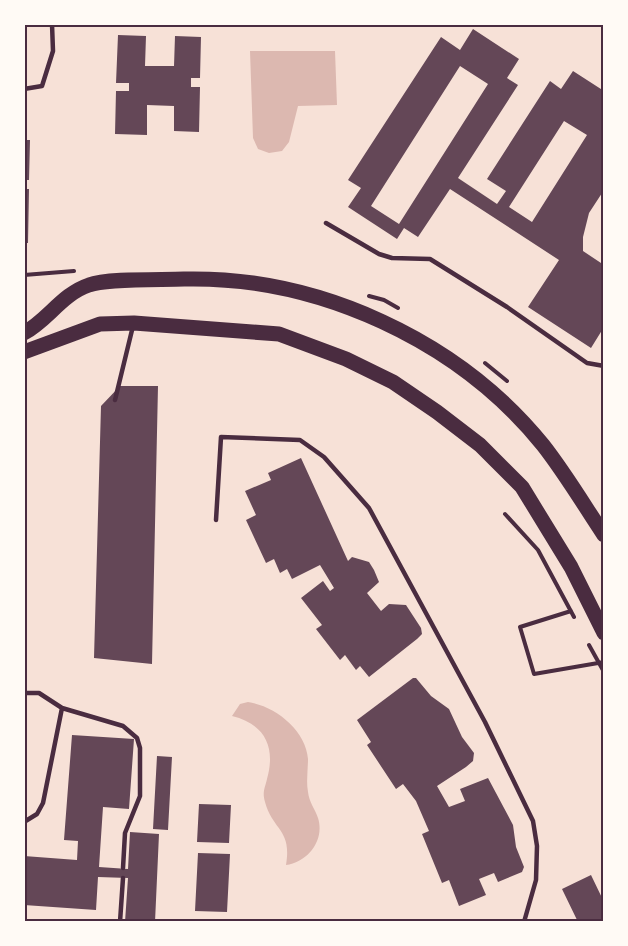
<svg xmlns="http://www.w3.org/2000/svg" width="628" height="946" viewBox="0 0 628 946" font-family="'Open Sans',sans-serif">
<style>
.water{fill:#dcb8b0}
.building{fill:#644757;fill-rule:evenodd}
.lines{fill:none;stroke-linecap:round;stroke-linejoin:round}
.path{stroke:#4a2c40;stroke-width:4}
.service{stroke:#4a2c40;stroke-width:4.5}
.primary{stroke:#4a2c40;stroke-width:15}
.neatline{fill:none;stroke:#4a2c40;stroke-width:2}
</style>
<rect width="100%" height="100%" fill="#f7e1d7"/>
<path class="water" d="M250,51H335L337,105L298,106L289,142L282,151L269,153L258,149L253,138Z
M248,702C275,706 306,730 308,759C308,770 306,781 308,792C309,802 315,809 318,818C325,840 308,862 286,865C292,829 273,831 265,802C262,792 265,788 267,779C276,747 265,724 232,716L240,704Z"/>
<path class="building" d="M473,29L519,59L507,78L518,85L458,178L497,204L506,191L487,179L550,81L561,89L573,71L604,91V190L589,213L583,237V251L604,265V327L591,348L528,307L559,260L450,189L418,237L404,228L397,239L348,207L361,188L348,180L441,37L460,50ZM460,66L488,84L399,224L371,206ZM564,121L587,135L532,222L509,207Z
M118,35L146,36L145,66H174L175,36L201,37L200,78H191V87H200L199,132L174,131V106L147,105V135L115,134L116,91H129V83H116Z
M24,140H30L29,180H24Z
M24,189H29L28,243H24Z
M120,386H158L152,664L94,658L101,406Z
M301,458L348,561L352,557L369,562L374,570L379,582L367,593L381,611L389,604L406,605L421,628L422,634L417,639L369,677L360,666L356,670L345,655L340,660L316,629L322,625L301,598L323,581L330,591L334,588L320,565L292,579L287,569L280,573L274,559L266,563L246,520L256,515L245,491L271,480L268,473Z
M413,678H416L431,696L449,709L462,737L474,753L473,761L466,767L437,786L449,807L465,801L460,789L488,778L513,825L516,847L524,867L522,872L498,882L494,873L479,879L486,895L459,906L449,880L442,883L422,834L429,831L416,801L403,784L396,789L367,745L371,742L357,720Z
M72,735L134,739L129,809L103,807L99,867L128,869L130,832L159,834L155,922H125L128,878L98,877L96,910L24,905V856L77,860L78,841L64,840Z
M157,756L172,757L168,830L153,829Z
M199,804L231,805L229,843L197,842Z
M198,853L230,854L227,912L195,911Z
M591,875L604,902V922H578L562,889Z"/>
<g class="lines">
<path class="path" d="M24,275L74,271
M369,296L384,300L398,308
M485,363L507,381
M505,514L538,550L574,617
M571,611L520,627L534,674L604,662
M589,645L604,672"/>
<path class="service" d="M24,89L42,86L53,51L52,24
M326,223L379,254L392,258L430,259L507,307L587,363L604,366
M115,400L133,326
M216,520L221,437L300,440L324,457L369,508L485,722L533,821L537,846L536,880L524,922
M24,693H39L62,708L123,726L137,738L140,748V796L125,833L123,868
M24,822L37,814L43,803L62,708
M120,922L123,878"/>
<path class="primary" d="M24,333C48,320 62,294 89,285C107,278 162,280 184,279C318,276 458,340 543,445C565,473 584,505 604,535
M24,352L100,324L134,323L279,334L346,359L393,382L437,412L480,445L522,487L571,567L604,633"/>
</g>
<rect width="628" height="946" fill="none" stroke="#fffaf5" stroke-width="51"/>
<rect x="26" y="26" width="576" height="894" class="neatline"/>
</svg>
